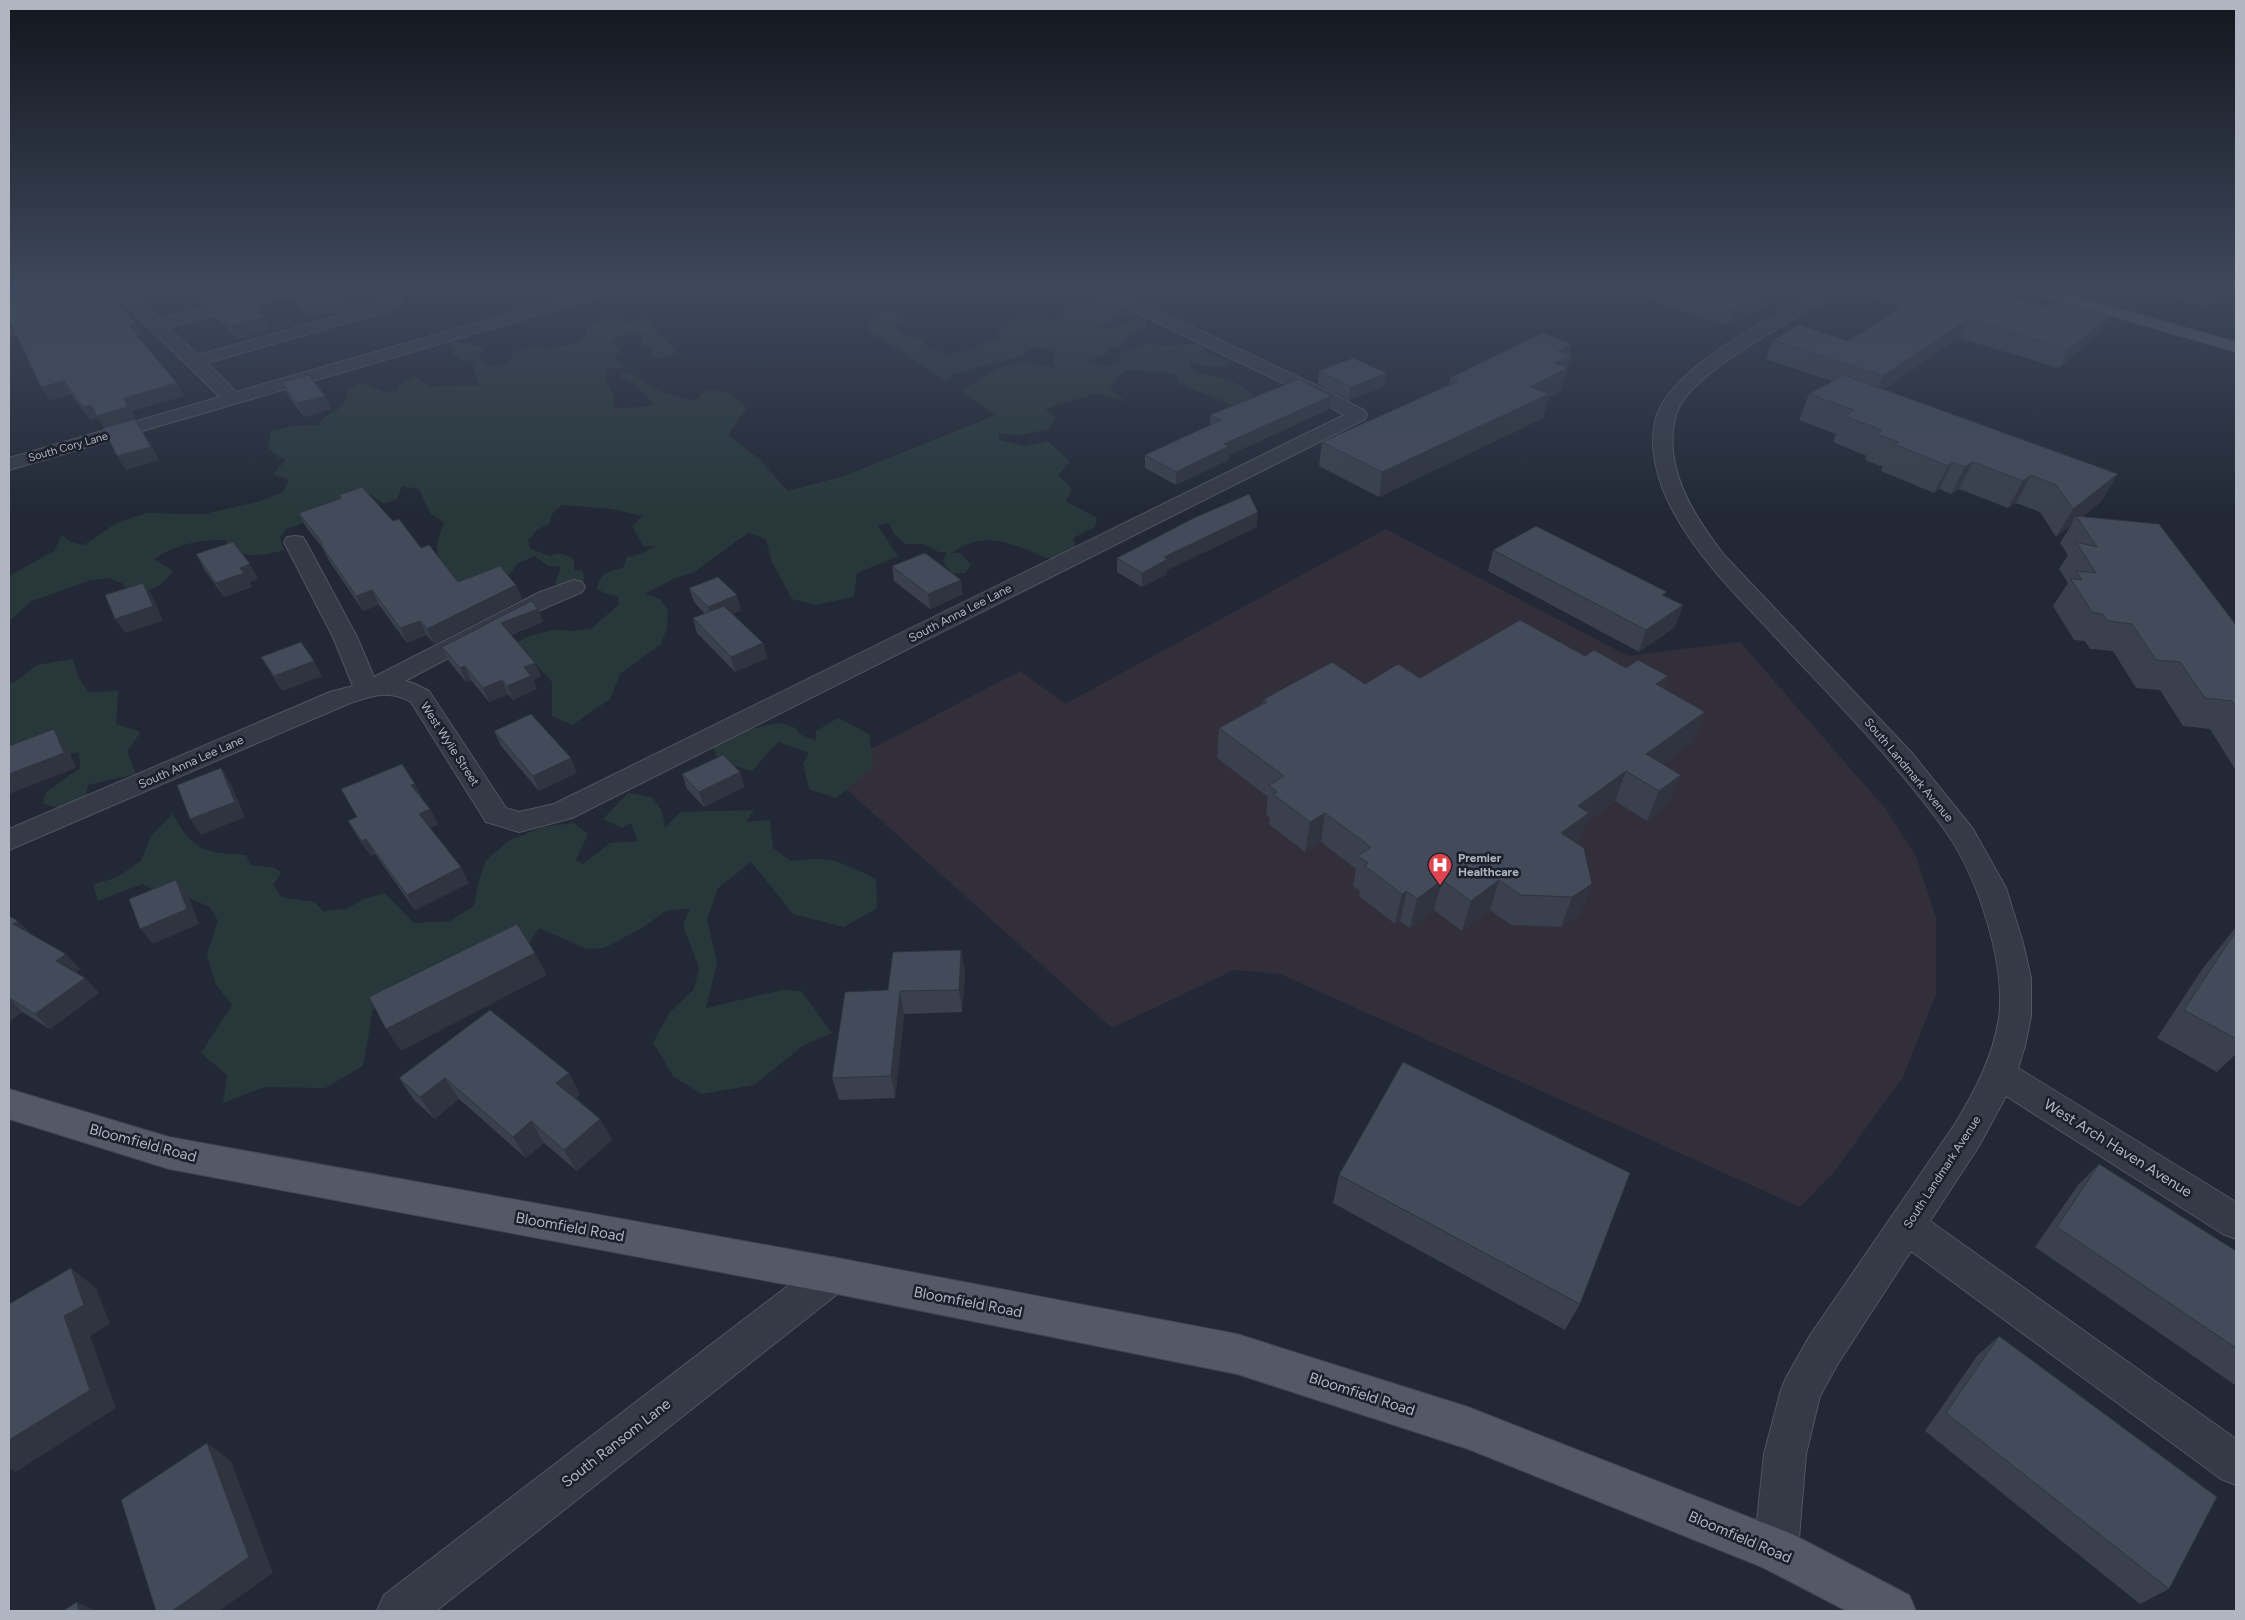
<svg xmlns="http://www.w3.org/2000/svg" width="2245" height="1620" font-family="Figtree,sans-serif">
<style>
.medical{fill:#322f3b}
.green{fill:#28383a}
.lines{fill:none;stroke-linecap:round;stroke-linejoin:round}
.minor-casing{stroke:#505560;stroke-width:2}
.major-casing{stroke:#3f444f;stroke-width:2}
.minor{fill:#353a46;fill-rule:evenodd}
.major{fill:#535966;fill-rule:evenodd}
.wall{fill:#3a404d}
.shaded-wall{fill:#2f343f}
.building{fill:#434b5a;stroke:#2f343f}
.labels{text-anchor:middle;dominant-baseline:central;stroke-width:5;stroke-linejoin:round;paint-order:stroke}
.far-street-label{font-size:11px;fill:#b0b5c2;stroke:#1b202a}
.street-label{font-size:12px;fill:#b0b5c2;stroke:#1b202a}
.poi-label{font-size:12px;font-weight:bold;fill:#b0b5c2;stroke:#1b202a;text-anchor:start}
.near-street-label{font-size:15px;fill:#b0b5c2;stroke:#1b202a}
</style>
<rect width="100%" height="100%" fill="#222835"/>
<!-- medical -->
<path class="medical" d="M1386 529 1628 656 1740 642 1885 808 1916 856 1936 917V994L1903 1077 1834 1172 1800 1207 1280 974 1234 970 1112 1028 827 772 1020 671 1065 704Z"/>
<!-- green -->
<path class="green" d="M1065 287H1076L1082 293C1098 293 1117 299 1126 313L1093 330 1114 328 1139 318 1145 319 1148 326 1128 336 1121 346 1109 349 1107 354 1088 360C1103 367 1103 368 1120 362L1118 356 1146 343 1165 346 1196 344 1203 347 1208 356 1229 361 1227 367H1212L1190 362 1191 368C1203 378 1216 375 1229 380 1238 384 1246 389 1254 394L1252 403 1240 408 1180 384 1175 374 1129 370 1118 375 1110 389 1125 401 1097 393 1045 409 1056 418 1048 429 1017 436 999 433V440L1025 446 1048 441 1070 462 1058 475 1072 489 1066 501 1097 518 1095 527 1073 538 1080 559C1070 558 1054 561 1044 557 1013 544 984 529 952 553H960L971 565 965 573H951L943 561 947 552H939L923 544H906L894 534 889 523 877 525 898 556 857 573 854 597 815 605 792 599 771 560 766 539 748 533 694 572 673 579 645 594 660 599 668 610 667 628 661 644 620 674 610 699 572 725 552 716V682L516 643 529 636 554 630 574 631 591 629 619 604 618 596 607 594 597 589C600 573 608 571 623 568L627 557 640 554 656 546 644 547 632 526 643 516 612 509 562 505 552 514 550 523 537 530 528 541 530 549 550 556C560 552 566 553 574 560V570L583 571 584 580C574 585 565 588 555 584L561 567 548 566 535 556 517 564 510 574 495 581 452 583C453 567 443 568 438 555 434 546 441 532 444 523L430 513 419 489 402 486 397 499 384 504 366 492 322 516 286 529 280 537 284 550C259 557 249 556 224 550L227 540C199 539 177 544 154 559L173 571C158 590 151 592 126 592L123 584 110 578 88 581 32 601 9 621V576L54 551 62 535 71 542 84 545 118 522 147 513 204 514 257 502 283 492 289 480 273 474 286 460 278 457 268 448 271 431 294 426 319 425C326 409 344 416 349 389L361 383 384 392 396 391 398 386 414 376 431 387 479 385 472 362 462 360 452 354 454 348 446 340 485 348 478 358 491 367 507 363 514 356 512 352 534 345 544 350 574 344 586 338V328L602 320 622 314 623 321 629 323 645 318 677 352C668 357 661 361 651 355V348L643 344V335L633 330 611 340 614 345 621 349 614 359 625 364 623 369 606 368V380L614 396 612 408 644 407 654 404 637 386 622 378 621 372C636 372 643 383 656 389 669 395 682 398 695 401L706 390 726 391 747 408 728 435 759 459 788 491 847 475 996 415 962 391C981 377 1007 360 1031 363 1041 365 1050 368 1059 370L1054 364 1055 350 1034 347 1023 355 954 374 947 381 864 328C873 319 880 312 893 312L899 321 895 326 899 332 924 342 928 348 949 355 972 349 983 342 1003 339 997 333 1002 327 1025 314 1051 321 1061 320 1068 312 1055 298 1056 294Z
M73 659 78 677 88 692 118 691 116 724 141 732 127 751 136 774 88 785 86 798C71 805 59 812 43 803L46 792 80 768 79 752 9 766V684L15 682 37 665Z
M838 718 869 734 874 767 836 798 809 789 803 764 809 753 778 742 752 771 719 762 712 745 745 730 780 723 796 728 799 734 816 741V731Z
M628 793 652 797 662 811 665 828 680 812 754 810 746 822 770 820 773 848 791 861C831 855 842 862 876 879L877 908 844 927 793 914 751 862 718 888 707 919 717 963 706 1008 782 990 801 991 832 1033 804 1045 754 1085 702 1094 674 1077 653 1043 670 1012 694 989 699 968 683 925 690 908 666 911 642 928 604 948 587 949 539 928 506 979 439 1004 373 1009 363 1066 325 1088 264 1087 223 1103 227 1075 201 1053 232 1005 216 985 207 954 218 921 210 907 174 892H157L142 884 98 901 93 884 116 878 141 861 151 836 173 814C193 853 206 852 246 855L251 865 275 868 281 873 273 885 281 897 314 902 323 911 346 909 364 899 385 893 414 923 450 921 474 906 479 880 486 860 510 840 543 827 574 823 588 834 576 860 583 864 610 843 638 841 631 823 622 828 603 819Z"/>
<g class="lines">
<defs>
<path id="minor" d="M107 287H124L159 319 290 287H316L314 290 167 327 198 355 376 305 385 300 370 287H388L398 294 402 302 388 311 207 363 236 392 601 287H625L623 290 9 470V458L220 397Z
M1088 287H1108L1330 392 1365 411 1367 415 1365 419 572 818 519 832 486 822 411 702C388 689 371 696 348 704L9 850V829L330 692 353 686 333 637 284 542 287 537 295 536 303 537 306 542 357 637 374 677 540 592 574 580 582 582 585 587 582 592 531 614 405 681 415 684 429 691 506 808 519 812 554 804 1344 415 1318 400 1090 290Z
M1828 287H1847L1845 290C1806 312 1690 372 1677 412 1660 465 1694 516 1724 555L1911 752 1973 829 2006 888 2023 943 2031 978V1016L2025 1046 2018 1068 2236 1202V1239L2223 1234 2006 1096 1979 1146 1930 1221 2236 1439V1485L2221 1479 1911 1251 1837 1365 1820 1396 1806 1454 1798 1550 1792 1566 1776 1572 1760 1566 1754 1550 1764 1454 1781 1390 1787 1376 1809 1337 1955 1124C1975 1091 1993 1057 1999 1018 2006 963 1978 878 1947 833 1895 760 1830 696 1769 630 1734 593 1698 557 1673 511 1658 483 1645 442 1659 410 1682 360 1780 313 1828 287Z
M832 1257 845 1262 851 1275 845 1288 436 1611H377L384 1595 819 1262Z"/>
<path id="major" d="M2019 287H2043L2236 342V352L2021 290Z
M9 1089 169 1137 832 1257 1237 1334 1468 1407 1792 1534 1909 1595 1916 1611H1847L1762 1567 1468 1449 1237 1374 832 1293 169 1169 9 1119Z"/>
</defs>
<!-- minor casing -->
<use href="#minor" class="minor-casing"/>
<!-- major casing -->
<use href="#major" class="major-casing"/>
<!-- minor -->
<use href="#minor" class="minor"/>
<!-- major -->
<use href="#major" class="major"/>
</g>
<!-- wall -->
<path class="wall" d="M151 287H246L241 291 244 296 264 317 270 330 237 339 215 317 209 305 204 306 193 294 164 301Z
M284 287 374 293 353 299 356 307 309 319 290 298Z
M413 287H446L422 293Z
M1626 287H1802L1727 326 1625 291Z
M1848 287H1978L2100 334 2059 368 1959 338 1884 389 2101 502 2082 517 2236 625V771L2210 729 2183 726 2160 690 2136 688 2113 651 2090 649 2085 641 2074 640 2053 606 2068 583 2059 569 2068 555 2060 543 2071 525 2056 537 2040 512 2016 503 2008 508 1959 489 1951 494 1939 489 1934 493 1881 471 1883 467 1865 460 1867 456 1833 442 1836 434 1799 420 1809 394 1832 381 1766 359 1773 340 1848 341 1902 308 1847 290Z
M2135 287H2235L2207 307Z
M93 295 142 336 138 337 184 396 131 411 159 460 126 470 117 456 104 428 98 418 91 420 71 394 49 400 41 387 17 335Z
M1572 344 1569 355H1571L1561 391 1548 398 1543 418 1379 497 1319 466 1322 442 1449 385 1450 378Z
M1319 371 1386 373 1384 386 1349 400 1318 384Z
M282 382 331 409 304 417 288 395Z
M1329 409 1229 455 1228 460 1176 485 1145 468V455L1210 425V415Z
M339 495 393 521 458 582 516 585 522 599 434 644 427 635 407 643 379 605 363 611 328 559 322 547 306 527 299 513 341 499Z
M1257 527 1167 570V574L1142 587 1117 572V558Z
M1493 550 1665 596 1683 605 1675 627 1639 652 1488 571Z
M196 554 258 579 249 582 252 587 224 597 204 569Z
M892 566 963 594 930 609 894 581Z
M689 588 741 610 732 614 763 643 767 658 735 672 697 633 693 618 705 614 694 602Z
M538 609 543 622 511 635 541 676 533 680 537 689 513 700 508 694 489 702 471 680 466 682 448 660 442 647Z
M1585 656 1626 668 1668 676 1663 689 1705 712 1693 741 1662 764 1681 775 1668 804 1647 821 1615 801 1586 822 1578 843 1577 844 1592 884 1580 914 1561 927 1511 925 1490 910 1462 931 1434 910 1410 928 1400 921 1395 924 1359 896 1360 891 1353 886 1356 869 1321 842 1305 852 1269 824 1270 818 1266 815 1268 797 1217 758 1219 728 1263 703 1264 699 1365 684 1420 678Z
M261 657 322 676 282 691Z
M494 731 577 773 539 791 501 746Z
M740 772 744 787 704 807 687 789 682 774Z
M422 799 430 809 438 824 430 828 469 883 415 910 375 854 371 856 357 836 348 821 357 817 423 799Z
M9 916 32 935 80 969 76 972 85 978 99 993 50 1029 22 1012 9 1022Z
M2236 927V1054L2217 1072 2157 1038 2203 968Z
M961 950 965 973 962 1012 904 1014 895 1098 839 1100 832 1078 888 990Z
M490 1010 580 1094 576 1098 600 1119 612 1140 577 1171 544 1143 526 1158 459 1099 435 1119 414 1100 399 1078Z
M2099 1164 2236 1251V1385H2235L2035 1247 2078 1185Z
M1339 1175 1580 1304 1565 1330 1333 1203Z
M1999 1336 2169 1589 2140 1604 1925 1431 1977 1356Z"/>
<!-- shaded-wall -->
<path class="shaded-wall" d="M170 287H189L193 294 164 301 158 290Z
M230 287H246L241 291 244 296 204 306 198 294Z
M349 287H371L374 293 353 299 356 307 309 319 303 307 343 288Z
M419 287H446L422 293Z
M1774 287H1802L1727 326 1733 308Z
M2221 287H2235L2207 307 2218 289Z
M2110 316 2100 334 2059 368 2069 349Z
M264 317 270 330 237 339 231 326Z
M1968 319 1959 338 1874 396 1883 376Z
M9 323H11L19 335 9 337Z
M136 324 142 336 135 338 129 326Z
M1572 344 1569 356 1571 355 1561 391 1548 398 1543 418 1379 497 1382 472 1530 387 1558 351Z
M1386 373 1384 386 1349 400 1351 387Z
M64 381 71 394 49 400 41 387Z
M177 383 184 396 131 411 159 460 126 470 117 456 104 428 98 418 91 420 83 407 124 398Z
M325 396 331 409 304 417 297 403Z
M1331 396 1329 409 1229 455 1228 460 1176 485V472L1224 444Z
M1953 462 1939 489 1934 493 1948 466Z
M1973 462 1959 489 1951 494 1965 467Z
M2118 474 2101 502 2079 519 2076 516 2071 525 2056 537 2073 509Z
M2031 475 2016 503 2008 508 2023 481Z
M1258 512 1257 527 1167 570V574L1142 587V573L1164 557Z
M250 564 258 579 249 582 252 587 224 597 216 583 240 568Z
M961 580 963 594 930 609 928 594Z
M143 583 153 597 163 621 125 633 115 619Z
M516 585 522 599 434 644 427 629Z
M372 590 379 605 363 611 356 596Z
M737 595 741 610 713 621 708 607Z
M1683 605 1675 627 1639 652 1646 630Z
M538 609 543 622 506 636 501 623Z
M420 621 427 635 407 643 400 628Z
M763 643 767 658 735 672 731 657Z
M314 661 322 676 282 691 274 676Z
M535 663 541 676 533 680 537 689 513 700 507 686 524 667Z
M465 666 471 680 466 682 460 668Z
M1668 676 1657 706 1656 684Z
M502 680 508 694 489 702 483 688Z
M1705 712 1693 741 1640 780 1646 754Z
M54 729 66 744 76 768 9 794V774Z
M571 758 577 773 539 791 533 776Z
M221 768 231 784 245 817 201 835 190 819Z
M1626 771 1615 801 1586 822 1578 843 1551 863 1561 833 1578 806Z
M740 772 744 787 704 807 699 792Z
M1681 775 1668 804 1647 821 1659 791Z
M415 784 423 799 419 801 411 785Z
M430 809 438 824 427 829 419 814Z
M1325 813 1321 842 1305 852 1310 822Z
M366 839 375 854 371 856 362 841Z
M461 867 469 883 415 910 407 895Z
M176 880 188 895 199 924 153 944 140 929Z
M1442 880 1434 910 1410 928 1417 899Z
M1499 880 1490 910 1462 931 1471 901Z
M1592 884 1580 914 1561 927 1572 897Z
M1407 891 1400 921 1395 924 1402 894Z
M18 921 33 936 13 924Z
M961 950 965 973 962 1012 959 990Z
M535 953 547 975 401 1051 386 1029Z
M66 954 80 969 70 976 56 961Z
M85 978 99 993 50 1029 35 1014Z
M900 991 904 1014 895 1098 891 1076Z
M9 998 22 1012 9 1022Z
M569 1073 580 1094 568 1104 556 1083Z
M445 1078 459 1099 435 1119 420 1097Z
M600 1119 612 1140 577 1171 564 1150Z
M531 1121 544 1143 526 1158 513 1137Z
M71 1268 96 1288 110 1324 90 1336 116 1408 16 1472 9 1468V1440L64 1316Z
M207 1443 231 1461 273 1573 219 1611H172Z
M77 1602 95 1611H79Z"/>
<!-- building -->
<path class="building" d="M9 287H85L93 295 108 291 136 324 129 326 177 383 124 398 128 407 97 416 91 405 83 407 64 381 41 387 11 323H9Z
M156 287H170L158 290Z
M191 287H230L198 294Z
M284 287H349L343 288 351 295 303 307Z
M1669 287H1774L1733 308Z
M1901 287H1978L2047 308 2056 301 2110 316 2069 349 1968 319 1883 376 1773 340 1799 325 1848 341 1924 294Z
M2208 287H2221L2218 289Z
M247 295 264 317 231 326 209 304Z
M1542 333 1572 344 1558 351 1571 355 1555 363 1567 368 1530 387 1549 394 1382 472 1322 442 1458 381 1450 378Z
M1353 358 1386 373 1351 387 1319 371Z
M309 375 325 396 297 403 282 382Z
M1844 375 2118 474 2073 509 2056 485 2031 475 2023 481 1973 462 1965 467 1953 462 1948 466 1894 444 1898 442 1877 434 1882 430 1844 416 1854 410 1809 394Z
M1299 379 1331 396 1224 444 1229 446 1176 472 1145 455 1221 420 1210 415Z
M135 419 151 447 117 456 103 428Z
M362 487 393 521 399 519 421 548 429 545 458 582 500 566 516 585 427 629 420 621 400 628 372 590 356 596 321 545 323 544 299 513 342 498 339 495Z
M1249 494 1258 512 1164 557 1168 559 1142 573 1117 558 1194 518Z
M2076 516 2159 524 2236 625V707L2232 701 2205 698 2180 662 2156 660 2132 624 2108 621 2103 614 2092 612 2070 578 2082 580 2076 571 2096 573 2076 542 2097 547Z
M1536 526 1667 592 1662 595 1683 605 1646 630 1493 550Z
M233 542 250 564 240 568 244 573 216 583 196 554Z
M925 553 961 580 928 594 892 566Z
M718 577 737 595 708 607 689 588Z
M143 583 153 606 115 619 105 595Z
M531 601 538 609 501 623 535 663 524 667 531 676 507 686 502 680 483 688 465 666 460 668 442 647Z
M724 606 763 643 731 657 693 618Z
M1520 620 1585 656 1594 650 1626 668 1638 660 1668 676 1656 684 1705 712 1646 754 1681 775 1659 791 1626 771 1578 806 1589 813 1561 833 1584 848 1592 884 1572 897 1521 895 1499 880 1471 901 1442 880 1417 899 1407 891 1402 894 1365 866 1368 863 1358 856 1371 847 1325 813 1310 822 1273 794 1277 792 1269 785 1284 776 1219 728 1267 702 1264 699 1332 662 1365 684 1398 664 1420 678Z
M301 642 314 661 274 676 261 657Z
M531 714 571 758 533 776 494 731Z
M54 729 64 753 9 774V746Z
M723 755 740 772 699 792 682 774Z
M402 764 415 784 411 785 430 809 419 814 461 867 407 895 366 839 362 841 348 821 357 817 341 789Z
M221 768 235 802 190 819 177 785Z
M176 880 187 909 140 929 129 899Z
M9 916 18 921 13 924 66 954 56 961 85 978 35 1014 9 998Z
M517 924 535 953 386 1029 369 997Z
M2236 932V1039L2184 1010 2230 940Z
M961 950 959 990 900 991 891 1076 832 1078 845 992 888 990 893 952Z
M490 1010 569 1073 556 1083 600 1119 564 1150 531 1121 513 1137 445 1078 420 1097 399 1078Z
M1403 1062 1630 1173 1580 1304 1339 1175Z
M2099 1164 2236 1251V1348L2057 1227Z
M71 1268 84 1305 64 1316 90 1390 9 1440V1304Z
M1999 1336 2217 1497 2169 1589 1946 1413Z
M207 1443 249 1557 172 1611H156L121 1500Z
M77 1602 79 1611H63Z"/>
<!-- sky -->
<linearGradient id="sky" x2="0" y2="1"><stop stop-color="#13161d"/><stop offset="0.56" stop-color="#3e485c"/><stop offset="1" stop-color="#3e485c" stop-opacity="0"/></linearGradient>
<rect width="2245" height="514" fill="url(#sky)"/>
<!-- icons -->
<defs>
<symbol id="hospital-pin" viewBox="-11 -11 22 30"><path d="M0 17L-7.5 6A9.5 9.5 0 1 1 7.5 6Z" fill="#e0444e" stroke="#1b202a"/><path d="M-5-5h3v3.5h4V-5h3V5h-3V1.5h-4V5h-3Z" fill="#fff"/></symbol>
</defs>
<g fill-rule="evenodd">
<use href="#hospital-pin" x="1426" y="851" width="28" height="38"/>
</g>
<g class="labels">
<!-- far-street labels -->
<g class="far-street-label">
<text transform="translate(68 447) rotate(-16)">South Cory Lane</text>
</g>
<!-- street labels -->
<g class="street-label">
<text transform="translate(960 613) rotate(-27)">South Anna Lee Lane</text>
<text transform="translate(450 744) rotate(57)">West Wylie Street</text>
<text transform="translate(191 762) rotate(-24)">South Anna Lee Lane</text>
<text transform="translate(1909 770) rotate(50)">South Landmark Avenue</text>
<text transform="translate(1942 1172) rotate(-57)">South Landmark Avenue</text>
</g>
<!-- poi labels -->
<g class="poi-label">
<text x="1458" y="858">Premier<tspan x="1458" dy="14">Healthcare</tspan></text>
</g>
<!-- near-street labels -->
<g class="near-street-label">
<text transform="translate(143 1143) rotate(15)">Bloomfield Road</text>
<text transform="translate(2118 1148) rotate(32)">West Arch Haven Avenue</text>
<text transform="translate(570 1227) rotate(10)">Bloomfield Road</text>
<text transform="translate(968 1302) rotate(11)">Bloomfield Road</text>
<text transform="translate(1362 1394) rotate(18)">Bloomfield Road</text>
<text transform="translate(616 1443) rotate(-38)">South Ransom Lane</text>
<text transform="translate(1740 1537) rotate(23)">Bloomfield Road</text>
</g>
</g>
<!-- border -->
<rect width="2245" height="1620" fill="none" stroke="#b0b5c2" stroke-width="20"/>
</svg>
